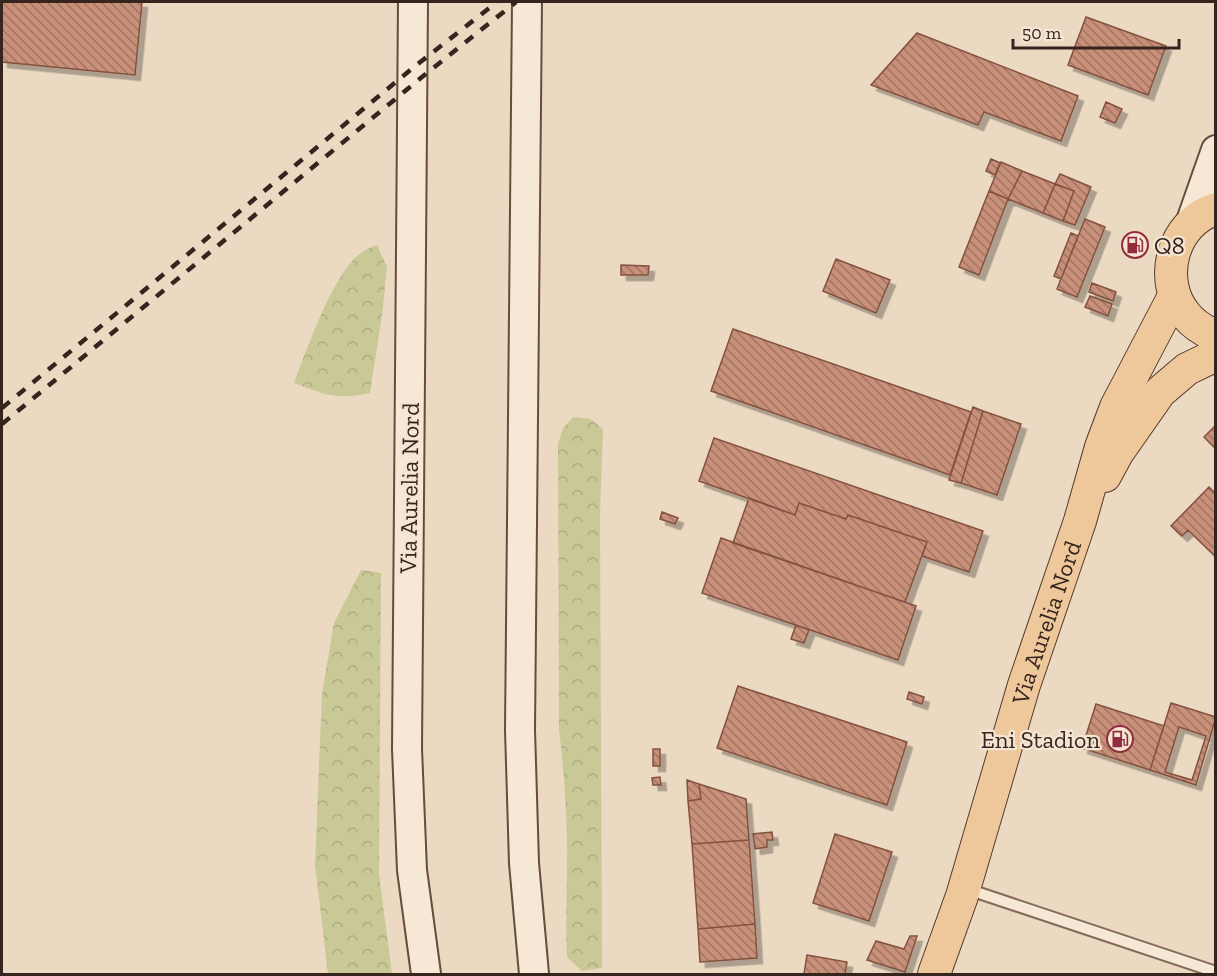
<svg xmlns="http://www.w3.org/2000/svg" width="1217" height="976" font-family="'Zilla Slab',serif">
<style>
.forest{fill:url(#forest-crowns)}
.building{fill:url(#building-back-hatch);stroke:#835141;stroke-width:1.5;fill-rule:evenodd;filter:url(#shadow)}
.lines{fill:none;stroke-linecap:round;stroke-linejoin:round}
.lane-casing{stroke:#856a5a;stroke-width:14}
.secondary-casing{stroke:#664c3d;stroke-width:32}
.primary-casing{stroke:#523a2e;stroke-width:34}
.lane{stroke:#f7e8d5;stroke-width:10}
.secondary{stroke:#f7e8d5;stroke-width:28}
.primary{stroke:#eec89b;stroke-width:32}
.rail{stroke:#35251e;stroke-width:4.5;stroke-dasharray:10 10;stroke-linecap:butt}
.labels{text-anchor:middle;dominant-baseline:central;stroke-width:4.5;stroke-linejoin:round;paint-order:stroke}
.poi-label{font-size:24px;fill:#35251e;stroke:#f4e4d1;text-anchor:start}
.street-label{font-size:24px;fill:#35251e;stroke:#f4e4d1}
</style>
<defs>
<pattern id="forest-crowns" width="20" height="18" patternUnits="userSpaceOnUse" patternTransform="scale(1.5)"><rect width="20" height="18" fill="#c9c897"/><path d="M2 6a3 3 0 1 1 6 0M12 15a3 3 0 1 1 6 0" fill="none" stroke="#adac82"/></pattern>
<pattern id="building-back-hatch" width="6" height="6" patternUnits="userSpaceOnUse" patternTransform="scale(1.5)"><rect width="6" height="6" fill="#c88f79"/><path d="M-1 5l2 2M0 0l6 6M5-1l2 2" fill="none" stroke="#a37563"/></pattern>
<filter id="shadow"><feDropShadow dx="5.5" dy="5.5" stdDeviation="0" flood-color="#0004"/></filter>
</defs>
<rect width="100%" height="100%" fill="#ecd9c2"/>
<!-- forest -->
<path class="forest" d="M377 245 387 267 382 315 370 393C335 400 326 395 294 383 307 351 334 268 364 251 368 248 373 247 377 245Z
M573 417 591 419 603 429 600 514 602 968 582 971 567 957C565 916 568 876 567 836 566 800 563 764 559 728L558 444 563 428Z
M361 570 381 573 379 874 392 974H328L315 865 322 694 334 623Z"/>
<!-- building -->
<path class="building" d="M2 2H142L135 75 2 62Z
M1086 17 1166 46 1148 95 1068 65Z
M917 33 1078 96 1061 141 984 112 978 125 871 85Z
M1106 102 1122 109 1115 123 1100 117Z
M991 159 1000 163 995 175 986 171Z
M1001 162 1022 171 1008 199 989 191Z
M1022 171 1055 184 1043 213 1008 199Z
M1060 174 1091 187 1075 225 1063 221 1074 191 1055 184Z
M1055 184 1074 191 1063 221 1043 213Z
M989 191 1008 199 979 275 959 267Z
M1085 219 1105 227 1077 297 1057 289Z
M1071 233 1078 236 1061 279 1054 276Z
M836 259 890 280 876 313 823 291Z
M621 265 649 266 648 275H621Z
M1092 283 1116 292 1113 301 1089 292Z
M1090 296 1112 304 1108 316 1085 307Z
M733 329 971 412 950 475 711 391Z
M973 407 983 411 961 483 949 480Z
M983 411 1021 424 997 495 961 483Z
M1216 425V448H1215L1204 437Z
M714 438 983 531 969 572 922 556 927 542 848 515 846 519 799 503 795 515 699 481Z
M1209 487 1216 494V557L1188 530 1182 536 1171 526Z
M749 498 795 515 799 503 846 519 848 515 927 542 905 602 733 543Z
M662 512 678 518 675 524 660 519Z
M721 538 916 606 898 660 702 593Z
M796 625 809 630 804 643 791 639Z
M738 686 907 742 887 805 717 748Z
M909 692 924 697 922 704 907 699Z
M1171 703 1216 717 1196 785 1150 770ZM1179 727 1206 736 1192 780 1165 772Z
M1096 704 1164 726 1150 770 1082 748Z
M653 749H660V766H653Z
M660 777 661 785H653L652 778Z
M687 780 699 784 701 799 688 801Z
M699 784 746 799 749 840 692 844 688 801 701 799Z
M772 832 773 840H767V847L755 849 753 834Z
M835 834 892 852 869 921 813 903Z
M749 840 755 924 698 929 692 844Z
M755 924 757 958 700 962 698 929Z
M910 936H917L905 972 867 960 876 941 904 949Z
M807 955 847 962 845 974H804Z"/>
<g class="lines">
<defs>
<path id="lane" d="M967 889 1216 972"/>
<path id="secondary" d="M413 2 407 749 412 870 426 974
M527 2 520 730 524 863 534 974
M1190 224 1216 150"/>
<g id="primary">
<path d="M1216 209C1172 222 1157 281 1186 315 1194 325 1204 331 1216 336"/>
<path d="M1105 476 1118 452 1160 392 1187 369 1216 355"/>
<path id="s1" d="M934 974 962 896 1024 685 1080 521 1101 447 1116 407 1174 296"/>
</g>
</defs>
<!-- lane casing -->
<use href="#lane" class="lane-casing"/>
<!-- secondary casing -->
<use href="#secondary" class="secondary-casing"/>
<!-- primary casing -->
<use href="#primary" class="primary-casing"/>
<!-- lane -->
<use href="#lane" class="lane"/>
<!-- secondary -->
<use href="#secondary" class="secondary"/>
<!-- primary -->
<use href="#primary" class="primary"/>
<!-- rail -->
<path class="rail" d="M2 408 414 67 497 2
M2 424 422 77 516 2"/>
</g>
<!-- icons -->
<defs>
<symbol id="fuel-ring" viewBox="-11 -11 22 22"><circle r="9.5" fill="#f4e4d1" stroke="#912d3c" stroke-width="1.5"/><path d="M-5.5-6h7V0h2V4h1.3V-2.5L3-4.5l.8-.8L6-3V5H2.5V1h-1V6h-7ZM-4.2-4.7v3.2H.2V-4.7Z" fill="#912d3c"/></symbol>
</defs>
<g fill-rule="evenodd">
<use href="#fuel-ring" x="1120" y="230" width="30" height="30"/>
<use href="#fuel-ring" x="1105" y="724" width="30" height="30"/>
</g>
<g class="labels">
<!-- poi labels -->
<g class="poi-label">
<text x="1154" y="245">Q8</text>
<text x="1100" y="739" text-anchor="end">Eni Stadion</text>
</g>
<!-- street labels -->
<g class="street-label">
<text transform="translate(409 488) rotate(-89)">Via Aurelia Nord</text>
<text stroke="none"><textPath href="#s1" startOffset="369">Via Aurelia Nord</textPath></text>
</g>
</g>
<!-- border -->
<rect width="1217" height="976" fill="none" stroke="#35251e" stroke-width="6"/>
<!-- scale -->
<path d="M1013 39v9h166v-9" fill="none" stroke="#35251e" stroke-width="3"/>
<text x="1022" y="39" font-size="18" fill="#35251e" stroke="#f4e4d1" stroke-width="4.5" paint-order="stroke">50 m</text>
</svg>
